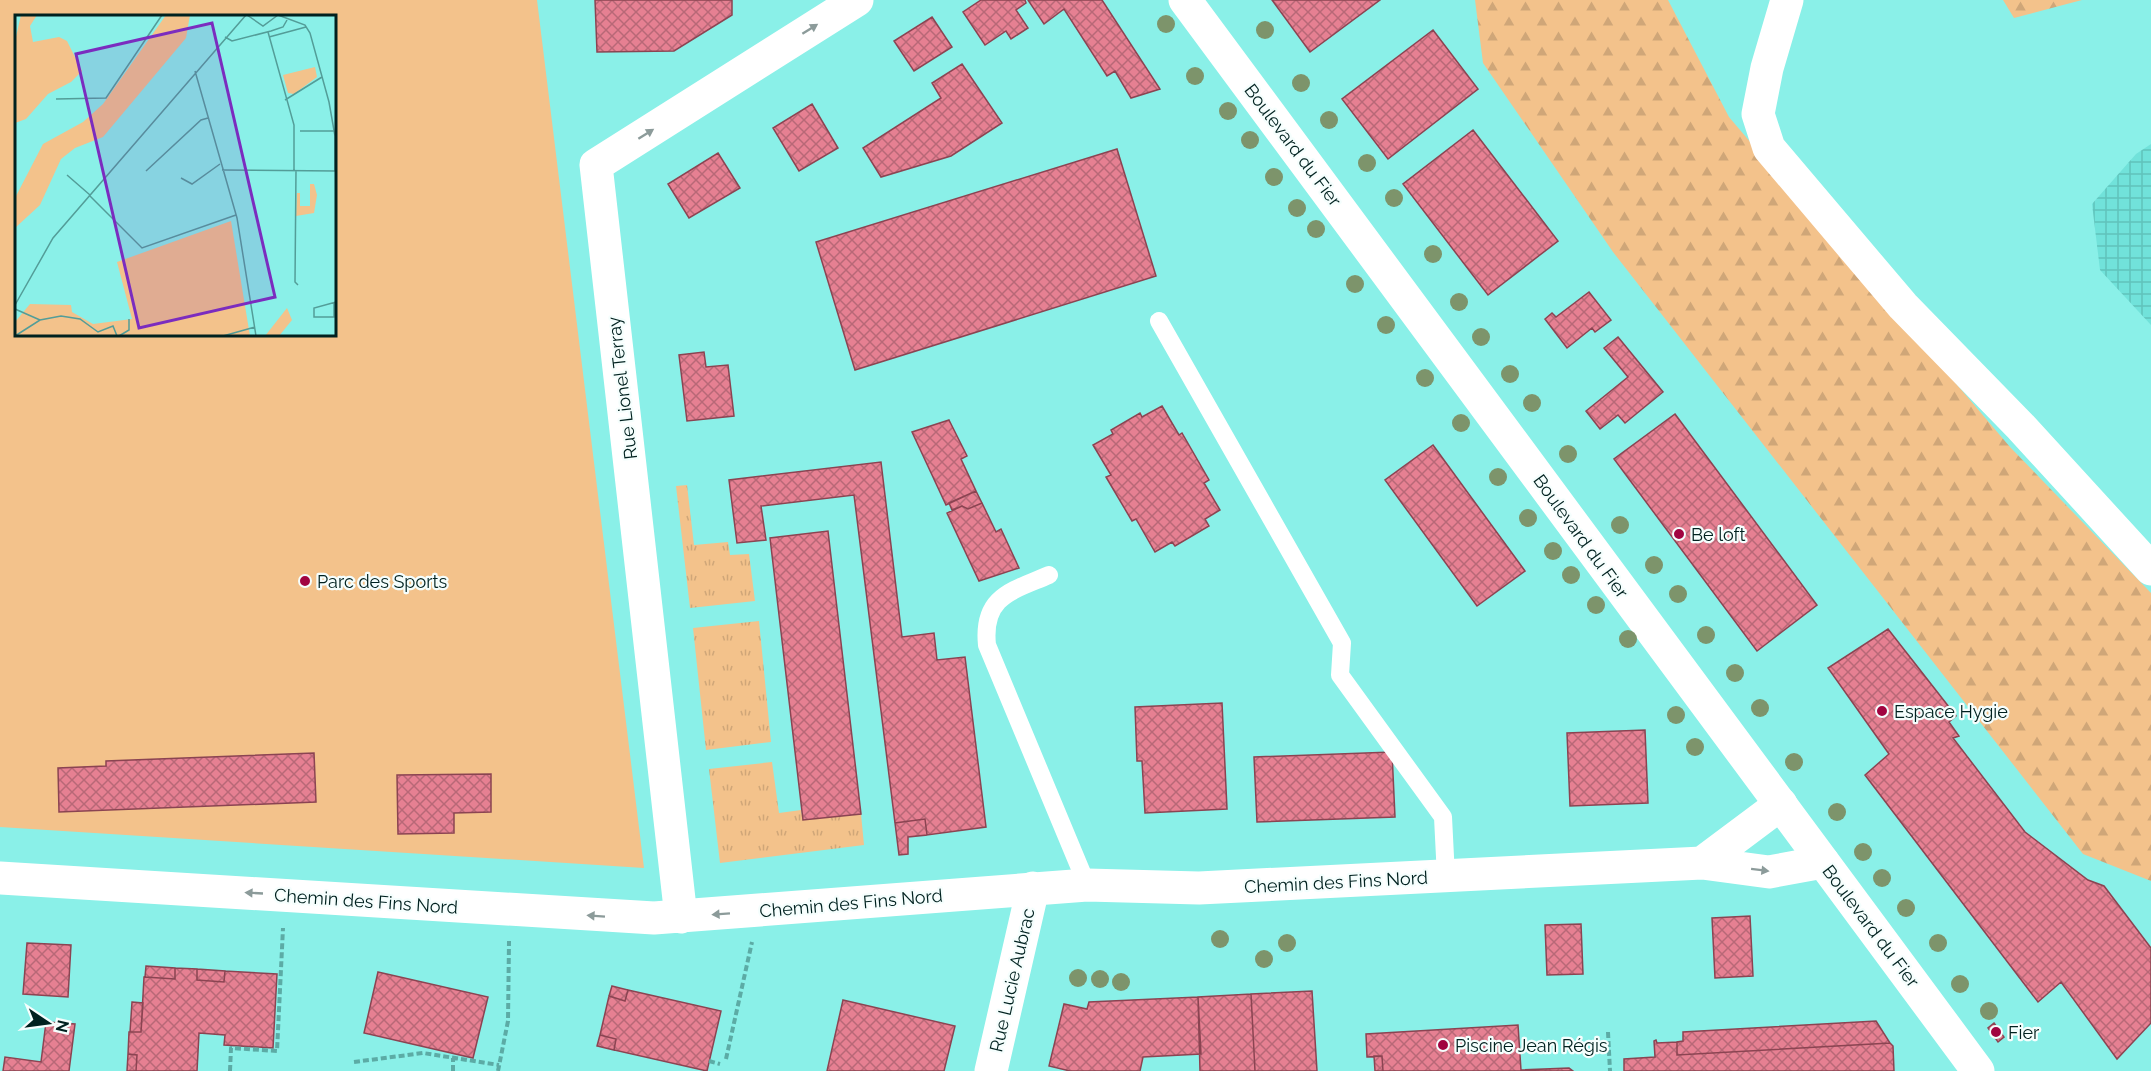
<svg xmlns="http://www.w3.org/2000/svg" width="2151" height="1071" font-family="Raleway,sans-serif">
<style>
.industrial{fill:url(#industrial-grid)}
.grass{fill:url(#grass-tufts)}
.forest{fill:url(#forest-firs)}
.pitch{fill:#f3c28b;fill-rule:evenodd}
.building{fill:url(#building-cross-hatch);stroke:#8b4452;stroke-width:1.5}
.lines{fill:none;stroke-linecap:round;stroke-linejoin:round}
.path{stroke:#5caba5;stroke-width:4;stroke-dasharray:6 3;stroke-linecap:butt}
.lane{stroke:#fff;stroke-width:18}
.street{stroke:#fff;stroke-width:33}
.secondary{stroke:#fff;stroke-width:33}
.tree{fill:#7d946b}
.oneway{fill:#8c9b9a}
.poi-dot{fill:#a10440;stroke:#f5fefd;stroke-width:2}
.labels{text-anchor:middle;dominant-baseline:central;stroke-width:4.5;stroke-linejoin:round;paint-order:stroke}
.street-label{font-size:18px;fill:#00211f;stroke:#f5fefd}
.poi-label{font-size:18px;fill:#00211f;stroke:#f5fefd;text-anchor:start}
.inset-road{fill:none;stroke:#539d98;stroke-width:1.5}
.view{fill:#7b2cbf;fill-opacity:0.15;stroke:#7b2cbf;stroke-width:3}
.inset-edge{fill:none;stroke:#00211f;stroke-width:3}
</style>
<defs>
<pattern id="industrial-grid" width="8" height="8" patternUnits="userSpaceOnUse" patternTransform="scale(1.5)"><rect width="8" height="8" fill="#71e2da"/><path d="M0 4h8M4 0v8" fill="none" stroke="#60c2bb"/></pattern>
<pattern id="grass-tufts" width="24" height="20" patternUnits="userSpaceOnUse" patternTransform="scale(1.5)"><rect width="24" height="20" fill="#f3c28b"/><path d="M3 7l-1-3M5 7V3M7 7l1-3M15 17l-1-3M17 17v-4M19 17l1-3" fill="none" stroke="#cfa678"/></pattern>
<pattern id="forest-firs" width="22" height="20" patternUnits="userSpaceOnUse" patternTransform="scale(1.5)"><rect width="22" height="20" fill="#f3c28b"/><path d="M5 1l3.5 6h-7zM16 11l3.5 6h-7z" fill="#cfa678"/></pattern>
<pattern id="building-cross-hatch" width="8" height="8" patternUnits="userSpaceOnUse" patternTransform="scale(1.5)"><rect width="8" height="8" fill="#e68092"/><path d="M0 0l8 8M0 8l8-8" fill="none" stroke="#b86877"/></pattern>
</defs>
<rect width="100%" height="100%" fill="#8af0e8"/>
<!-- industrial -->
<path class="industrial" d="M2151 144V325L2100 270 2092 204 2136 154Z"/>
<!-- grass -->
<path class="grass" d="M687 485 694 545 728 542 730 555 749 554 755 601 690 608 676 486Z
M759 621 771 742 706 750 693 628Z
M772 762 779 813 801 810 803 820 861 814 864 845 720 863 709 769Z"/>
<!-- forest -->
<path class="forest" d="M1475 0H1668L1729 117 2010 447 2151 593V881L2083 854 1613 252 1483 63Z
M2003 0H2082L2014 18Z"/>
<!-- pitch -->
<path class="pitch" d="M0 0H537L644 868 0 827ZM16 16H334V334H16Z"/>
<!-- building -->
<path class="building" d="M595 0H732V15L674 51 597 52Z
M981 0H1025L1026 3 1016 10 1028 28 1011 39 1006 31 985 45 963 12Z
M1028 0H1102L1160 89 1131 98 1115 71 1107 76 1064 9 1044 24Z
M1272 0H1380L1310 52Z
M932 17 952 47 914 71 894 41Z
M1433 30 1478 89 1388 159 1342 99Z
M962 64 1002 123 951 156 881 177 863 148 941 98 932 83Z
M812 104 838 148 799 171 773 128Z
M1473 130 1558 241 1488 295 1403 184Z
M1117 149 1156 276 855 370 816 242Z
M718 153 740 188 689 218 668 184Z
M1589 292 1611 320 1595 332 1592 328 1567 348 1545 319 1552 313 1556 317Z
M1618 337 1663 392 1625 423 1618 415 1600 429 1586 411 1628 377 1604 348Z
M704 352 706 367 728 365 734 416 687 421 679 355Z
M1162 406 1179 435 1182 433 1209 480 1204 483 1220 510 1205 519 1209 526 1175 546 1172 542 1155 552 1136 519 1132 521 1106 477 1111 475 1093 445 1113 434 1111 430 1140 413 1142 417Z
M1675 414 1817 605 1757 651 1614 459Z
M949 420 967 456 961 459 976 491 946 505 912 432Z
M1433 445 1525 571 1477 606 1385 480Z
M881 462 902 637 934 633 937 660 965 657 986 827 927 835 925 819 895 823 854 495 761 506 766 540 737 543 729 480Z
M976 491 982 503 968 509 962 506 952 510 949 503Z
M982 503 996 532 1001 529 1019 568 979 581 947 513 962 506 968 509Z
M828 531 861 814 803 820 770 538Z
M1888 629 1956 716 1949 722 1959 736 1953 738 2025 832 2088 880 2104 886 2151 948V1023L2117 1059 2061 982 2038 1002 1865 775 1889 754 1828 668Z
M1222 703 1227 809 1145 813 1142 761H1137L1135 707Z
M1645 730 1648 803 1570 806 1567 733Z
M1392 752 1395 817 1257 822 1254 757Z
M314 753 316 802 59 812 58 768 106 766V761Z
M491 774V812L454 813V833L398 834 397 775Z
M925 819 927 835 908 837V854L899 855 895 823Z
M1750 916 1753 976 1715 978 1712 918Z
M1581 924 1583 974 1547 975 1545 925Z
M27 943 71 945 68 997 23 994Z
M146 966 175 968V979L145 977Z
M175 968 197 969V980L224 982 225 971 277 974 273 1048 224 1045 225 1035 199 1033 197 1071H136L137 1055 128 1054 129 1032H141L144 977 175 979Z
M197 969 225 971 224 982 197 980Z
M378 972 488 997 473 1058 364 1033Z
M612 986 628 990 625 1001 609 996Z
M628 990 721 1011 707 1071 614 1050 616 1039 600 1035 609 996 625 1001Z
M1312 991 1317 1071H1255L1251 994Z
M1251 994 1255 1071H1200L1198 997Z
M1198 997 1201 1054 1143 1057 1140 1071H1070L1049 1066 1064 1004 1087 1009 1089 1002Z
M843 1000 955 1026 944 1071H827Z
M132 1002 143 1003 141 1032H130Z
M1876 1021 1890 1043 1677 1055V1042L1683 1041V1032Z
M46 1022 75 1024 69 1071H3L5 1057 41 1062Z
M1994 1023 2004 1037 1998 1042 1988 1028Z
M1518 1025 1521 1070 1569 1068 1573 1071H1383L1382 1056 1367 1057 1366 1034Z
M600 1035 616 1039 614 1050 597 1046Z
M1656 1040 1657 1043 1677 1042V1055L1890 1043 1893 1046 1894 1071H1624V1059L1655 1057 1654 1041Z
M128 1054 137 1055 136 1071H127Z
M1374 1056H1382L1383 1071H1375Z"/>
<g class="lines">
<!-- path -->
<path class="path" d="M1608 1032 1610 1071
M726 1059 752 942
M709 1061 720 1064
M354 1062 423 1053 499 1065
M230 1071 231 1048 277 1051 283 928
M453 1071V1058
M498 1071 508 1021 509 941"/>
<!-- lane -->
<path class="lane" d="M1159 321 1342 643 1340 675 1443 817 1446 877
M1049 575C1012 591 982 596 987 645L1087 885"/>
<!-- street -->
<path class="street" d="M1787 0 1767 68 1758 114 1769 148 1903 306 2021 427 2151 569
M1702 863 1781 804
M0 878 654 918 1087 885 1199 888 1702 863 1769 872 1823 862
M681 917 596 165 857 0
M991 1071 1033 888"/>
<!-- secondary -->
<path class="secondary" d="M1185 0 1978 1071"/>
</g>
<!-- trees -->
<g class="tree">
<circle cx="1166" cy="24" r="9"/>
<circle cx="1265" cy="30" r="9"/>
<circle cx="1195" cy="76" r="9"/>
<circle cx="1301" cy="83" r="9"/>
<circle cx="1228" cy="111" r="9"/>
<circle cx="1329" cy="120" r="9"/>
<circle cx="1250" cy="140" r="9"/>
<circle cx="1367" cy="163" r="9"/>
<circle cx="1274" cy="177" r="9"/>
<circle cx="1394" cy="198" r="9"/>
<circle cx="1297" cy="208" r="9"/>
<circle cx="1316" cy="229" r="9"/>
<circle cx="1433" cy="254" r="9"/>
<circle cx="1355" cy="284" r="9"/>
<circle cx="1459" cy="302" r="9"/>
<circle cx="1386" cy="325" r="9"/>
<circle cx="1481" cy="337" r="9"/>
<circle cx="1510" cy="374" r="9"/>
<circle cx="1425" cy="378" r="9"/>
<circle cx="1532" cy="403" r="9"/>
<circle cx="1461" cy="423" r="9"/>
<circle cx="1568" cy="454" r="9"/>
<circle cx="1498" cy="477" r="9"/>
<circle cx="1528" cy="518" r="9"/>
<circle cx="1620" cy="525" r="9"/>
<circle cx="1553" cy="551" r="9"/>
<circle cx="1654" cy="565" r="9"/>
<circle cx="1571" cy="575" r="9"/>
<circle cx="1678" cy="594" r="9"/>
<circle cx="1596" cy="605" r="9"/>
<circle cx="1706" cy="635" r="9"/>
<circle cx="1628" cy="639" r="9"/>
<circle cx="1735" cy="673" r="9"/>
<circle cx="1760" cy="708" r="9"/>
<circle cx="1676" cy="715" r="9"/>
<circle cx="1695" cy="747" r="9"/>
<circle cx="1794" cy="762" r="9"/>
<circle cx="1837" cy="812" r="9"/>
<circle cx="1863" cy="852" r="9"/>
<circle cx="1882" cy="878" r="9"/>
<circle cx="1906" cy="908" r="9"/>
<circle cx="1220" cy="939" r="9"/>
<circle cx="1287" cy="943" r="9"/>
<circle cx="1938" cy="943" r="9"/>
<circle cx="1264" cy="959" r="9"/>
<circle cx="1078" cy="978" r="9"/>
<circle cx="1100" cy="979" r="9"/>
<circle cx="1121" cy="982" r="9"/>
<circle cx="1960" cy="984" r="9"/>
<circle cx="1989" cy="1011" r="9"/>
</g>
<!-- one-way arrows -->
<defs><path id="oneway-solid" d="M-6-.8H1V-3.2L6.5 0L1 3.2V.8H-6Z" transform="scale(1.5)"/></defs>
<g class="oneway">
<use href="#oneway-solid" transform="translate(810 29) rotate(-32)"/>
<use href="#oneway-solid" transform="translate(646 134) rotate(-32)"/>
<use href="#oneway-solid" transform="translate(1760 870) rotate(7)"/>
<use href="#oneway-solid" transform="translate(254 893) rotate(-177)"/>
<use href="#oneway-solid" transform="translate(721 914) rotate(176)"/>
<use href="#oneway-solid" transform="translate(596 916) rotate(-176)"/>
</g>
<!-- markers -->
<g class="poi-dot">
<circle cx="1679" cy="534" r="6"/>
<circle cx="305" cy="581" r="6"/>
<circle cx="1882" cy="711" r="6"/>
<circle cx="1996" cy="1032" r="6"/>
<circle cx="1443" cy="1045" r="6"/>
</g>
<g class="labels">
<!-- street labels -->
<g class="street-label">
<text transform="translate(1293 145) rotate(53)">Boulevard du Fier</text>
<text transform="translate(622 388) rotate(-97)">Rue Lionel Terray</text>
<text transform="translate(1581 536) rotate(54)">Boulevard du Fier</text>
<text transform="translate(1336 882) rotate(-3)">Chemin des Fins Nord</text>
<text transform="translate(366 901) rotate(4)">Chemin des Fins Nord</text>
<text transform="translate(851 903) rotate(-5)">Chemin des Fins Nord</text>
<text transform="translate(1871 926) rotate(53)">Boulevard du Fier</text>
<text transform="translate(1012 980) rotate(-77)">Rue Lucie Aubrac</text>
</g>
<!-- poi labels -->
<g class="poi-label">
<text x="1691" y="534">Be loft</text>
<text x="317" y="581">Parc des Sports</text>
<text x="1894" y="711">Espace Hygie</text>
<text x="2008" y="1032">Fier</text>
<text x="1455" y="1045">Piscine Jean Régis</text>
</g>
</g>
<!-- overview -->
<g transform="translate(15 15)">
<rect width="321" height="321" fill="#8af0e8"/>
<path d="M295 169H299L302 180 299 198 281 201 282 178H285V191H295Z" fill="#f3c28b"/>
<path d="M6 0H22L15 11 18 27 44 22 52 26 67 56 56 67 33 79 11 104 0 108V26ZM151 0H175L171 23 88 122 60 133 46 144 25 190 0 213V183L28 129 68 107 88 89Z" fill="#f3c28b"/>
<path d="M300 52 302 62 279 79 273 78 268 60ZM272 293 277 305 264 321H250Z" fill="#f3c28b"/>
<path d="M216 206 235 321H0V307L15 289 56 290 57 297 78 309 117 304 102 247Z" fill="#f3c28b"/>
<path class="inset-road" d="M232 0 248 11 263 0M263 0 290 10 295 18 314 87 320 121V156M253 17 279 110V155M210 22 217 26 256 16 268 12 272 5M254 22 291 12M180 56 222 203 241 321M41 84 91 83 147 0M270 85 307 62M285 116H319M207 155 321 156M281 155 280 267 283 270M131 156 186 105 193 103M52 160 75 180M166 163 177 169 205 149M74 180 127 233 221 200M319 288V302H299V293L321 287M0 290 38 223 231 0M0 294 25 305M0 321 25 305 46 301 65 304 83 317 98 311 102 321M104 321 114 315V304M208 321 240 312"/>
<path class="view" d="M197 8 260 282 124 313 61 39Z"/>
<rect width="321" height="321" class="inset-edge"/>
</g>
<!-- north arrow -->
<g transform="translate(48 1023) rotate(103)" stroke="#f5fefd" stroke-width="4.5" paint-order="stroke">
<path d="M0-4.5L10 22L0 15L-10 22Z" fill="#00211f"/>
<text y="-9" font-size="16" font-weight="bold" text-anchor="middle" fill="#00211f">N</text>
</g>
</svg>
